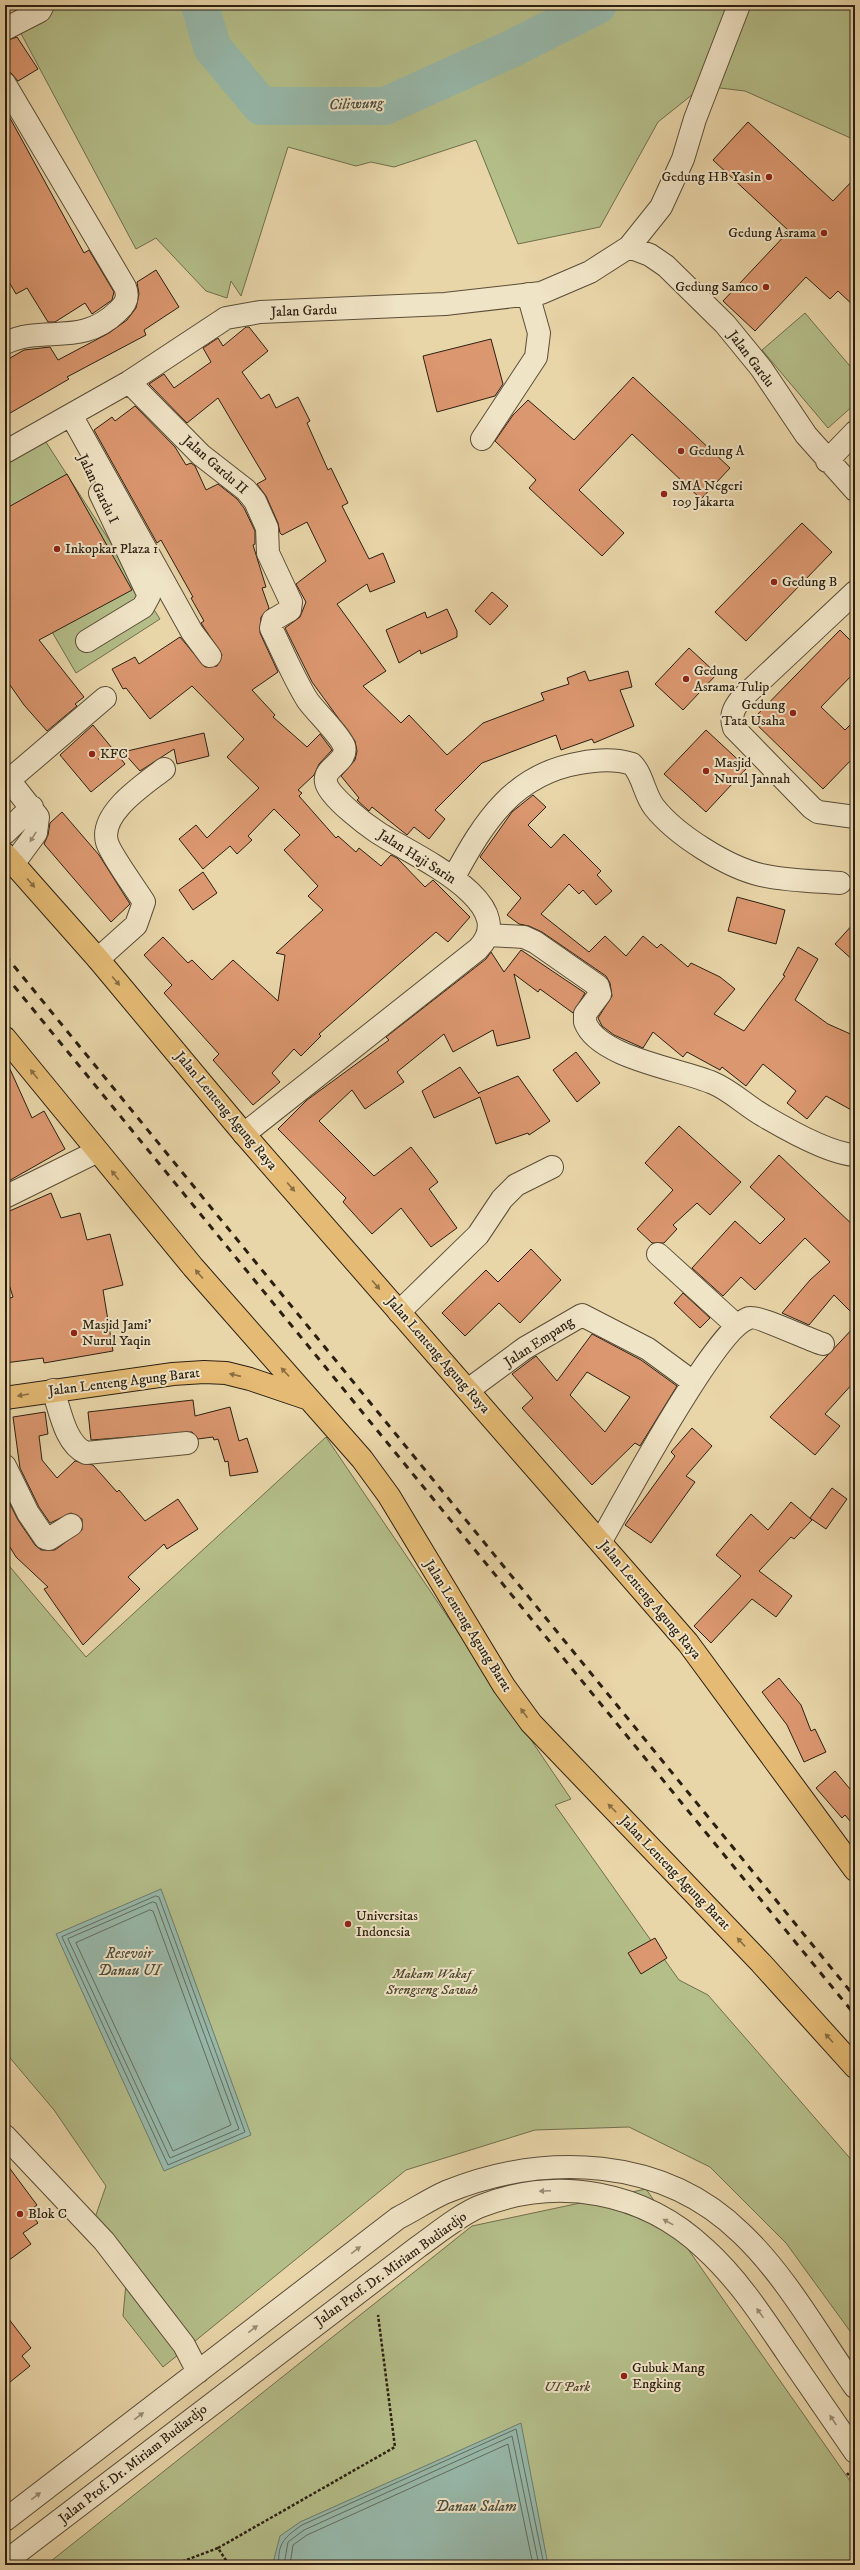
<svg xmlns="http://www.w3.org/2000/svg" width="860" height="2570" font-family="'IM FELL DW Pica',serif">
<style>
.green{fill:#b4be89;stroke:#706f4e}
.water{fill:#97b8aa;stroke:#6c7b6d}
.lines{fill:none;stroke-linecap:round;stroke-linejoin:round}
.shore{stroke:#626c5e;stroke-width:1}
.river{stroke:#97b8aa;stroke-width:38}
.building{fill:#db976f;stroke:#2c2012;fill-rule:evenodd}
.minor-casing{stroke:#5b4d38;stroke-width:24}
.major-casing{stroke:#2c2012;stroke-width:24}
.path{stroke:#2c2012;stroke-width:2.5;stroke-dasharray:3 2;stroke-linecap:butt}
.minor{stroke:#f0e4c6;stroke-width:22}
.major{stroke:#e4ba74;stroke-width:22}
.rail{stroke:#2c2012;stroke-width:3;stroke-dasharray:7 7;stroke-linecap:butt}
.oneway{fill:#988c75}
.oneway2{fill:#886d43}
.poi-dot{fill:#8f2418;stroke:#f0e4c6;stroke-width:1.5}
.labels{text-anchor:middle;dominant-baseline:central;stroke-width:4;stroke-linejoin:round;paint-order:stroke}
.poi-label{font-size:14px;fill:#2c2012;stroke:#f0e4c6;text-anchor:start}
.street-label{font-size:14px;fill:#2c2012;stroke:#f0e4c6}
.park-label{font-size:14px;font-style:italic;fill:#4e4830;stroke:#f0e4c6}
.water-label{font-size:15px;font-style:italic;fill:#4c4e40;stroke:#f0e4c6}
</style>
<rect width="100%" height="100%" fill="#e8d5a8"/>
<filter id="stains"><feTurbulence type="fractalNoise" baseFrequency=".005" numOctaves="4"/><feColorMatrix values="0 0 0 0 .2 0 0 0 0 .09 0 0 0 0 .02 0 0 0 .5 -.17"/></filter>
<radialGradient id="worn" r=".72"><stop offset=".6" stop-color="#630" stop-opacity="0"/><stop offset="1" stop-color="#630" stop-opacity=".3"/></radialGradient>
<!-- green -->
<path class="green" d="M44 5H855V140L745 91 703 86 658 122 600 227 518 244 476 140 394 167 371 162 356 166 288 147 241 296 231 281 227 298 206 291 156 238 136 249 17 26Z
M805 313 855 372V404L828 428 762 350Z
M44 439 160 619 76 673 48 625 5 648V464Z
M326 1437 571 1799 555 1805 679 1980 708 1995 855 2164V2338L786 2243 710 2167 629 2127 535 2130 406 2170 163 2367 123 2316 128 2262 89 2235 106 2186 54 2110 5 2052V1561L86 1657Z
M646 2189 855 2488V2565H46L472 2226Z"/>
<!-- water -->
<path class="water" d="M161 1889 251 2135 164 2171 56 1934Z
M521 2423 548 2565H275L274 2559 280 2536 300 2522Z"/>
<g class="lines">
<!-- shore -->
<path class="shore" d="M156 1896 159 1897 245 2132 168 2165 62 1937Z
M153 1902 156 1903 239 2129 170 2158 68 1939Z
M150 1910 153 1911 231 2125 173 2151 76 1943Z
M279 2565C277 2543 285 2537 302 2525L516 2429 544 2565
M284 2565 288 2542 304 2530 512 2436 539 2565
M290 2565 293 2545 307 2535 508 2444 533 2565"/>
<!-- river -->
<path class="river" d="M200 5 212 47 261 106H385L511 49 598 5"/>
</g>
<!-- building -->
<path class="building" d="M17 37 38 69 18 81 11 73 5 72V41Z
M5 109 84 253 89 250 114 292 112 300 92 314 85 303 55 322H48L27 288 16 294 5 275Z
M748 122 833 201 855 178V307L838 291 830 299 806 277 755 331 723 301 789 231 713 160Z
M156 270 179 307 144 330 146 335 67 377 69 379 5 416V361L24 350 50 347 58 360 109 333 127 320 136 308 139 294 137 282Z
M246 327H249L268 351 242 372 261 399 269 394 276 408 298 397 310 421 307 423 328 470 331 468 348 503 342 506 369 559 383 553 395 582 370 592 367 584 337 604 386 671 363 686 401 723 409 715 447 755 483 723 544 700 541 693 569 684 567 678 585 671 589 681 628 671 632 687 620 690 634 726 594 743 592 739 561 750 556 735 482 763 435 810 445 819 429 839 414 827 407 835 372 807 369 811 357 800 359 798 341 776 355 760 357 751 355 741 312 682 285 628 300 617 306 602 296 584 326 561 307 522 282 535 280 533 278 523 266 496 257 484 266 479 218 398 187 423 149 384 164 374 174 388 211 362 203 348 218 338 223 346Z
M491 339 503 384 495 396 437 412 423 356Z
M633 377 730 468 701 499 632 434 579 490 624 533 602 556 529 488 536 480 495 441 513 415 528 400 574 440Z
M135 406 175 447 186 465 191 463 195 466 206 490 218 484 237 499 244 508 255 531V544L253 545 266 587 262 588 269 608 261 617 260 633 278 672 252 690 275 715 273 717 307 747 320 734 332 750 319 764 314 775 298 790 302 793 299 796 336 838 338 836 356 852 359 848 381 866 391 855 397 858 425 887 433 880 470 917 448 942 436 932 319 1034 321 1036 301 1056 294 1049 272 1073 280 1082 253 1105 213 1060 219 1054 164 993 172 985 144 955 163 937 188 963 192 960 212 980 233 960 278 1001 285 955 276 953 323 910 308 896 318 886 284 850 300 835 274 809 248 836 252 840 237 854 230 846 203 869 179 839 196 825 207 838 259 788 227 757 244 739 192 686 150 719 126 688 123 689 112 669 135 657 139 664 180 637 205 667 217 666 222 655 201 623 204 621 191 598 193 597 161 540 157 543 94 430 112 417 115 421Z
M67 474 132 590 39 640 84 697 75 704 77 706 47 731 24 705 5 678V509Z
M802 523 832 552 746 641 715 612Z
M492 592 508 606 490 625 475 611Z
M447 609 457 631V637L421 654 420 650 399 663 386 630 425 612 427 618Z
M840 630 855 645V672L821 707 845 730 855 720V756L823 789 752 720Z
M689 648 717 674 683 710 655 684Z
M93 725 112 748 98 759 117 754 125 764 91 792 60 755Z
M706 730 747 768 706 812 664 774Z
M204 733 209 756 177 764 174 749 140 771 123 752Z
M533 795 546 807 528 825 551 848 564 834 601 871 597 875 612 891 596 905 583 890 579 894 569 884 541 914 589 952 605 936 626 956 643 936 657 948 661 944 688 967 691 963 720 977 735 989 714 1014 744 1031 785 976 783 975 798 947 818 959 795 1000 828 1024 855 1036V1112L826 1096 807 1119 787 1103 796 1091 763 1064 746 1086 722 1067 720 1070 687 1052 683 1057 653 1032 643 1048 614 1035 602 1026 598 1018 612 996 610 983 606 976 542 932 529 926 519 924 507 915 521 898 480 857 512 812Z
M62 812 99 855 130 904 111 922 44 844 48 835 50 823Z
M203 872 217 893 193 910 179 890Z
M737 897 785 910 776 944 728 931Z
M855 922V962L835 944Z
M521 950 585 993 573 1013 540 989 538 992 514 974 530 1038 497 1046 493 1030 453 1052 444 1034 397 1072 404 1082 365 1109 352 1090 319 1121 374 1176 411 1147 438 1182 429 1189 457 1228 431 1247 401 1208 372 1234 343 1202 346 1198 278 1129 307 1100 389 1040 386 1037 486 959 491 952 504 972Z
M576 1052 600 1083 577 1102 553 1070Z
M5 1058 32 1118 44 1111 65 1149 5 1183Z
M460 1067 479 1094 478 1093 518 1076 550 1121 529 1135 528 1133 496 1144 480 1097 434 1118 422 1091Z
M679 1126 741 1182 710 1215 697 1203 673 1225 677 1229 664 1243H652L637 1229 673 1190 645 1163Z
M779 1155 855 1227V1316L834 1295 809 1325 782 1313 810 1280 830 1262 805 1238 755 1290 741 1277 723 1296 692 1268 735 1221 760 1244 785 1219 750 1187Z
M51 1193 61 1218 80 1213 87 1240 110 1234 123 1285 103 1290 113 1351 44 1363 43 1358 5 1363V1300L13 1297 5 1272V1213Z
M531 1249 561 1280 520 1323 499 1303 465 1336 442 1313 486 1270 498 1282Z
M683 1293 710 1318 700 1328 674 1303Z
M855 1326V1381L825 1414 840 1426 815 1455 770 1417Z
M592 1334 641 1360 677 1386 640 1446 635 1443 592 1485 522 1408 533 1398 512 1374 536 1356 557 1381ZM587 1372 630 1397 605 1432 570 1395Z
M193 1400 195 1416 230 1407 239 1441 247 1438 258 1472 230 1476 228 1461 225 1462 218 1439 214 1440 213 1437 198 1439 192 1432 91 1440 88 1412Z
M45 1412 48 1434 39 1436 42 1460 57 1478 75 1461 93 1465 117 1492 119 1490 145 1521 178 1499 198 1529 167 1549 164 1544 128 1577 140 1589 83 1645 44 1589 48 1587 16 1557 5 1539V1494L18 1520 35 1545 41 1550H55L82 1530V1519L71 1513 50 1523 39 1507 20 1468 13 1417Z
M692 1428 712 1446 686 1476 695 1482 651 1543 625 1525 675 1456 671 1452Z
M832 1488 847 1499 826 1529 810 1518Z
M791 1502 812 1520 794 1539 791 1537 759 1571 792 1596 776 1617 752 1599 711 1643 694 1626 741 1576 716 1555 751 1514 768 1530Z
M779 1678 801 1705 811 1731 815 1729 826 1752 804 1762 787 1725 762 1692Z
M835 1771 855 1795V1827L845 1815 842 1818 816 1788Z
M655 1938 667 1958 641 1974 628 1953Z
M5 2162 37 2205 29 2211 38 2223 23 2233 31 2244 5 2263Z
M5 2314 31 2348 22 2356 30 2366 5 2386Z"/>
<g class="lines">
<defs>
<path id="minor" d="M5 29 40 11 43 5
M5 84 125 287C129 297 126 304 118 311 80 348 45 324 5 343
M629 247 650 255 666 266 725 324 761 368 806 435 855 490
M129 382 201 455 246 490 255 501 267 528 268 553 291 602 290 610 273 620 271 628C283 652 294 679 308 701 316 712 340 735 344 746 349 762 323 767 326 782 327 791 344 806 351 812 359 819 368 826 377 832 406 852 525 902 478 949L244 1134
M71 415 192 632 210 656
M482 439 536 357 539 333 528 294
M5 452 129 382 226 318 260 312 445 304 541 293 590 272 629 247 661 207 683 159 695 119 739 5
M827 461 855 432
M855 592 741 699C733 709 730 716 734 728L812 808 818 812 855 817
M87 641 143 607 149 596 100 493
M5 775 38 817 36 833 14 863
M8 781 105 698
M5 833 32 807
M454 877C484 821 514 774 580 763 596 760 617 759 632 764 643 775 644 794 654 807 676 835 727 867 761 875 787 881 814 881 840 883
M489 935 524 937 535 942 598 986 600 994 585 1014V1022C598 1058 681 1069 713 1083 732 1091 746 1106 764 1116 786 1129 831 1154 855 1155
M98 959 136 925 144 902C136 889 110 854 107 842 99 813 145 784 164 769
M5 1197 96 1152
M658 1254 736 1325
M399 1312 478 1235 502 1199 516 1185 552 1167
M53 1390C60 1410 65 1444 86 1453L187 1443
M468 1390 525 1348 582 1315 648 1349 693 1382
M5 1466 28 1513 45 1538 49 1539 71 1525
M601 1541C623 1502 716 1328 749 1318 758 1315 809 1340 823 1344
M5 2136 104 2241 184 2345 198 2372
M5 2520 398 2218C414 2210 430 2199 446 2192 545 2152 663 2156 742 2234 787 2277 819 2336 855 2387
M5 2562 418 2247C435 2235 462 2213 481 2206 558 2176 644 2191 705 2249 738 2279 762 2316 787 2353 810 2386 832 2419 855 2452"/>
<path id="major" d="M5 854 98 959 244 1134 688 1643 855 1870
M5 1038 193 1267 362 1459 389 1496 504 1686 531 1723 761 1963 855 2067
M5 1398 173 1374 204 1372 226 1373 250 1379 309 1399"/>
</defs>
<!-- minor casing -->
<use href="#minor" class="minor-casing"/>
<!-- major casing -->
<use href="#major" class="major-casing"/>
<!-- path -->
<path class="path" d="M847 2473 855 2483
M218 2548 395 2447 378 2315
M173 2565 218 2548 229 2565"/>
<!-- minor -->
<use href="#minor" class="minor"/>
<!-- major -->
<use href="#major" class="major"/>
<!-- rail -->
<path class="rail" d="M5 955 855 1997
M5 975 855 2015"/>
</g>
<!-- one-way arrows -->
<defs><path id="oneway-solid" d="M-6-.8H1V-3.2L6.5 0L1 3.2V.8H-6Z"/></defs>
<g class="oneway">
<use href="#oneway-solid" transform="translate(33 837) rotate(122)"/>
<use href="#oneway-solid" transform="translate(545 2191) rotate(178)"/>
<use href="#oneway-solid" transform="translate(668 2222) rotate(-151)"/>
<use href="#oneway-solid" transform="translate(356 2250) rotate(-37)"/>
<use href="#oneway-solid" transform="translate(760 2313) rotate(-126)"/>
<use href="#oneway-solid" transform="translate(253 2329) rotate(-38)"/>
<use href="#oneway-solid" transform="translate(139 2416) rotate(-37)"/>
<use href="#oneway-solid" transform="translate(833 2420) rotate(-124)"/>
<use href="#oneway-solid" transform="translate(36 2496) rotate(-38)"/>
</g>
<g class="oneway2">
<use href="#oneway-solid" transform="translate(31 883) rotate(49)"/>
<use href="#oneway-solid" transform="translate(116 981) rotate(50)"/>
<use href="#oneway-solid" transform="translate(34 1074) rotate(-129)"/>
<use href="#oneway-solid" transform="translate(115 1175) rotate(-129)"/>
<use href="#oneway-solid" transform="translate(291 1187) rotate(49)"/>
<use href="#oneway-solid" transform="translate(199 1274) rotate(-131)"/>
<use href="#oneway-solid" transform="translate(376 1285) rotate(49)"/>
<use href="#oneway-solid" transform="translate(285 1372) rotate(-133)"/>
<use href="#oneway-solid" transform="translate(235 1375) rotate(-167)"/>
<use href="#oneway-solid" transform="translate(23 1395) rotate(170)"/>
<use href="#oneway-solid" transform="translate(524 1713) rotate(-126)"/>
<use href="#oneway-solid" transform="translate(612 1808) rotate(-135)"/>
<use href="#oneway-solid" transform="translate(741 1942) rotate(-133)"/>
<use href="#oneway-solid" transform="translate(829 2038) rotate(-132)"/>
</g>
<!-- markers -->
<g class="poi-dot">
<circle cx="769" cy="177" r="4"/>
<circle cx="824" cy="233" r="4"/>
<circle cx="766" cy="287" r="4"/>
<circle cx="681" cy="451" r="4"/>
<circle cx="664" cy="494" r="4"/>
<circle cx="57" cy="549" r="4"/>
<circle cx="774" cy="582" r="4"/>
<circle cx="686" cy="679" r="4"/>
<circle cx="793" cy="713" r="4"/>
<circle cx="92" cy="754" r="4"/>
<circle cx="706" cy="771" r="4"/>
<circle cx="74" cy="1333" r="4"/>
<circle cx="348" cy="1924" r="4"/>
<circle cx="20" cy="2214" r="4"/>
<circle cx="624" cy="2376" r="4"/>
</g>
<g class="labels">
<!-- poi labels -->
<g class="poi-label">
<text x="761" y="177" text-anchor="end">Gedung HB Yasin</text>
<text x="816" y="233" text-anchor="end">Gedung Asrama</text>
<text x="758" y="287" text-anchor="end">Gedung Sameo</text>
<text x="689" y="451">Gedung A</text>
<text x="672" y="486">SMA Negeri<tspan x="672" dy="16">109 Jakarta</tspan></text>
<text x="65" y="549">Inkopkar Plaza 1</text>
<text x="782" y="582">Gedung B</text>
<text x="694" y="671">Gedung<tspan x="694" dy="16">Asrama Tulip</tspan></text>
<text x="785" y="705" text-anchor="end">Gedung<tspan x="785" dy="16">Tata Usaha</tspan></text>
<text x="100" y="754">KFC</text>
<text x="714" y="763">Masjid<tspan x="714" dy="16">Nurul Jannah</tspan></text>
<text x="82" y="1325">Masjid Jami'<tspan x="82" dy="16">Nurul Yaqin</tspan></text>
<text x="356" y="1916">Universitas<tspan x="356" dy="16">Indonesia</tspan></text>
<text x="28" y="2214">Blok C</text>
<text x="632" y="2368">Gubuk Mang<tspan x="632" dy="16">Engking</tspan></text>
</g>
<!-- street labels -->
<g class="street-label">
<text transform="translate(304 311) rotate(-2)">Jalan Gardu</text>
<text transform="translate(751 359) rotate(53)">Jalan Gardu</text>
<text transform="translate(215 465) rotate(41)">Jalan Gardu II</text>
<text transform="translate(98 489) rotate(64)">Jalan Gardu I</text>
<text transform="translate(417 857) rotate(32)">Jalan Haji Sarin</text>
<text transform="translate(226 1111) rotate(50)">Jalan Lenteng Agung Raya</text>
<text transform="translate(539 1342) rotate(-33)">Jalan Empang</text>
<text transform="translate(438 1355) rotate(49)">Jalan Lenteng Agung Raya</text>
<text transform="translate(124 1382) rotate(-7)">Jalan Lenteng Agung Barat</text>
<text transform="translate(650 1600) rotate(50)">Jalan Lenteng Agung Raya</text>
<text transform="translate(468 1626) rotate(58)">Jalan Lenteng Agung Barat</text>
<text transform="translate(675 1873) rotate(46)">Jalan Lenteng Agung Barat</text>
<text transform="translate(391 2269) rotate(-36)">Jalan Prof. Dr. Miriam Budiardjo</text>
<text transform="translate(133 2464) rotate(-38)">Jalan Prof. Dr. Miriam Budiardjo</text>
</g>
<!-- park labels -->
<g class="park-label">
<text x="432" y="1974">Makam Wakaf<tspan x="432" dy="16">Srengseng Sawah</tspan></text>
<text x="567" y="2387">UI Park</text>
</g>
<!-- water labels -->
<g class="water-label">
<text transform="translate(356 104) rotate(-2)">Ciliwung</text>
<text x="129" y="1953">Resevoir<tspan x="129" dy="17">Danau UI</tspan></text>
<text x="476" y="2506">Danau Salam</text>
</g>
</g>
<!-- margin -->
<rect width="860" height="2570" fill="none" stroke="#e8d5a8" stroke-width="20"/>
<rect x="6" y="6" width="848" height="2558" fill="none" stroke="#2c2012" stroke-width="2"/>
<rect x="10" y="10" width="840" height="2550" fill="none" stroke="#2c2012"/>
<rect width="100%" height="100%" filter="url(#stains)"/>
<rect width="100%" height="100%" fill="url(#worn)"/>
</svg>
